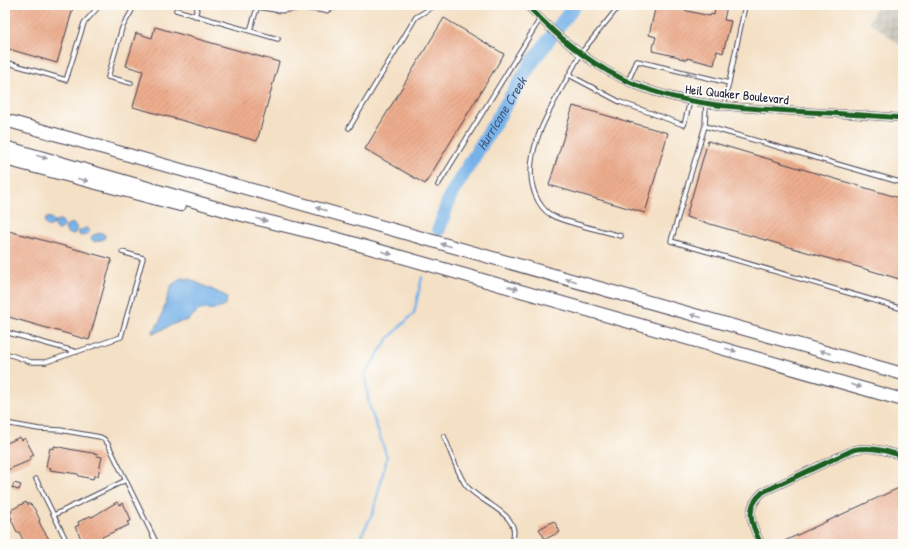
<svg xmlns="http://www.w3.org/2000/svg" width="908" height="549" font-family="'Patrick Hand',sans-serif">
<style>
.industrial{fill:url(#industrial-grid)}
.water{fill:#76b2e8;stroke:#4c6a92}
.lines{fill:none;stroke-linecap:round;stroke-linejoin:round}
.stream{stroke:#76b2e8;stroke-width:2.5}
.river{stroke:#76b2e8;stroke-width:14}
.building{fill:url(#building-hatch)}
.lane-casing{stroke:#423e50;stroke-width:5.5}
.street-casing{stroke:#423e50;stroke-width:9}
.highway-casing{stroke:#423e50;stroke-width:14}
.lane{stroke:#fff;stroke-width:3.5}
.street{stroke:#fff;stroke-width:7}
.highway{stroke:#fff;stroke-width:12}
.cycleway-casing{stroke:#fdfcf7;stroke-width:8}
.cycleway{stroke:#1b5e20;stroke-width:5}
.oneway{fill:#9c9ca7}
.labels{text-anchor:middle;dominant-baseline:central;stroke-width:3.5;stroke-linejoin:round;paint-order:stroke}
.street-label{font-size:13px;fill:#22223b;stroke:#fdfcf7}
.water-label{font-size:14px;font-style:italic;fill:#445c80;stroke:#fdfcf7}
</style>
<defs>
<pattern id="industrial-grid" width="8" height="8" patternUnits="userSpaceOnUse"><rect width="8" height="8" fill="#c9c3b8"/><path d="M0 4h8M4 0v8" fill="none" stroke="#aca79f"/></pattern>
<pattern id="building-hatch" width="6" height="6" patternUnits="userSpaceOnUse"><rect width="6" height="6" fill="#edad8e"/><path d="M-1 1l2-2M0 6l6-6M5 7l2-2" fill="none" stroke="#cb957b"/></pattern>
</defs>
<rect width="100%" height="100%" fill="#fdfcf7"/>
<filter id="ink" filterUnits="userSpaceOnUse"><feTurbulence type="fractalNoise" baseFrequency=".025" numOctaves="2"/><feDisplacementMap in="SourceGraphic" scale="8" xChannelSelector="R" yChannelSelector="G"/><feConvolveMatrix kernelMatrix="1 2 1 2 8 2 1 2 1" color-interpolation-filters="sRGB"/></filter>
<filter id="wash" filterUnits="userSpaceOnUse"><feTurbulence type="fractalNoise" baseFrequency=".012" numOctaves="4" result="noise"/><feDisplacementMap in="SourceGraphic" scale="16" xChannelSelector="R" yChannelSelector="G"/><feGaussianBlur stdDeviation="0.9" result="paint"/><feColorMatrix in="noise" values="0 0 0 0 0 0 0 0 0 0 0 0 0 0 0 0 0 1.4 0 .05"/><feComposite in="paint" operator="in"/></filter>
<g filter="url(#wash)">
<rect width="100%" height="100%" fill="#f4e0c5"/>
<!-- industrial -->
<path class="industrial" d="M877 5H903V47L869 22Z"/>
<!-- water -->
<path class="water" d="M44.5 222a4.5 4.5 0 1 1 9 0a4.5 4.5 0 1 1-9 0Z
M54 225a5 5 0 1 1 10 0a5 5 0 1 1-10 0Z
M65.5 229a5.5 5.5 0 1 1 11 0a5.5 5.5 0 1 1-11 0Z
M86 228 89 229V233L82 236 79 235V231Z
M102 233 105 235 104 239 95 242 92 240 91 238 93 235Z
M181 278 189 279 226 296 227 298C226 313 210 308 199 310L188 320 176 323 153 334V331L160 321 171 286Z"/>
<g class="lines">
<!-- stream -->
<path class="stream" d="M357 544 373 513 387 457 369 405 365 374 388 339 414 313 422 277"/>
<!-- river -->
<path class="river" id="s1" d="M439 229 450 196 532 62 575 5"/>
</g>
<g id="blocks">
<!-- building -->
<path class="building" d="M5 5H74L57 63 5 48Z
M656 5H661L710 16 711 14 714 15 715 7 717 8 718 5 727 6 724 20 731 21 723 53 717 51 714 65 687 58V60L679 58V57L652 51 656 37 649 35Z
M444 18 504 54 425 184 365 149Z
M155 27 279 62 257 141 133 107 143 71 126 66 136 33 152 38Z
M573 106 668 133 645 213 549 185Z
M708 141 903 199V280L686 217Z
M5 230 112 259 89 340 5 316Z
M20 437 22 440 25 438 34 455 30 457 31 460 5 471V446L7 443Z
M54 446 74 450 98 454 97 456 102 457 98 476H94L93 479 79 476 78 474 50 470 51 468 46 467 47 461 50 448 54 449Z
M14 483 21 485 19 490 12 488Z
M903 486V544H778Z
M26 502 27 504H30L34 508 40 520 39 521 41 526 52 544H25L19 532H17L11 519H12L10 514 12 512 11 510Z
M117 502 119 505 123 503 129 515 131 521 127 522 129 525 102 537 98 540V542L94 544H84L75 527 79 525 78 522 90 516 92 517Z
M554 521 560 532 545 539 539 529Z"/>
</g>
</g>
<g filter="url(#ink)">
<use href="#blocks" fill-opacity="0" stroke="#423e50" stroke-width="1"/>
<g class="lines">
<defs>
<path id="lane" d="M620 5 581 53 569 75 620 102 684 125 690 101
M297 7 326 11 335 7V5
M176 10 278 39
M195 16 198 5
M250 31 258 5
M5 62 66 80 84 23 100 5
M569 75C551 108 520 155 535 194 538 202 543 210 551 215 560 220 570 222 580 225 593 229 607 232 621 236
M628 81 637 61 729 83
M131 83 108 77 122 28 135 5
M706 104 705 126 671 241 903 309
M724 106 745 6 741 5
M705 126 903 183
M349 128 416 17 436 5
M438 185 540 19
M5 332 77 352
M5 353 31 362H46L121 337 143 258 122 252
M5 423 39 429 60 430 100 437 104 439 108 444 157 544
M444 436C451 452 456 470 465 484 478 504 526 513 511 544
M36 479 68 544
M54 515 126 480"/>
<path id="street" d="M256 5 281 9 297 7
M527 5C558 38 594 68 636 85 685 105 739 108 791 111 828 113 866 115 903 118
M761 544C751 524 744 508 763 492L853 450C871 446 886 451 903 456"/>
<path id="highway" d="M5 120 903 374
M5 147 242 215 335 238 903 400
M5 159 180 205"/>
</defs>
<!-- lane casing -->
<use href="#lane" class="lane-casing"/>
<!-- street casing -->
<use href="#street" class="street-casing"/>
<!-- highway casing -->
<use href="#highway" class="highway-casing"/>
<!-- lane -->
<use href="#lane" class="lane"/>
<!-- street -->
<use href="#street" class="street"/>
<!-- highway -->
<use href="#highway" class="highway"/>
<defs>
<path id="cycleway" d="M527 5C558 38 594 68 636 85 685 105 739 108 791 111 828 113 866 115 903 118
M761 544C751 524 744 508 763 492L853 450C871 446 886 451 903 456"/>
</defs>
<!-- cycleway casing -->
<use href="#cycleway" class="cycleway-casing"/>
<!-- cycleway -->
<use href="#cycleway" class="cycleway"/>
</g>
<!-- one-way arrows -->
<defs><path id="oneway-solid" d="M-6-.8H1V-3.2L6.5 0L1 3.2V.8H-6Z"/></defs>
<g class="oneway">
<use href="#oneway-solid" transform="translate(691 74) rotate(-167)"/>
<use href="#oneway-solid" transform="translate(42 157) rotate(16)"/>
<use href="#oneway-solid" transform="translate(83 180) rotate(15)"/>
<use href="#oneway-solid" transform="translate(321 209) rotate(-164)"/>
<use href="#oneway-solid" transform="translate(262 220) rotate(14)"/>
<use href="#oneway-solid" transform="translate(446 245) rotate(-164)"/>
<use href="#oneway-solid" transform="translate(387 253) rotate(16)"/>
<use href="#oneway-solid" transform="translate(571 280) rotate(-164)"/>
<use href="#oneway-solid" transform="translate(513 288) rotate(16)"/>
<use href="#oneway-solid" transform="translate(696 316) rotate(-164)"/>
<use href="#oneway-solid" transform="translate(731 350) rotate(16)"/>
<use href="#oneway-solid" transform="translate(825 352) rotate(-164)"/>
<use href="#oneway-solid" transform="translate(856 386) rotate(16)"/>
</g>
</g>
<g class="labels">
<!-- street labels -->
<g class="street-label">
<text transform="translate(737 94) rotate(6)">Heil Quaker Boulevard</text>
</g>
<!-- water labels -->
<g class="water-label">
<text stroke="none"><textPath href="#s1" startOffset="132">Hurricane Creek</textPath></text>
</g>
</g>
<!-- margin -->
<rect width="908" height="549" fill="none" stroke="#fdfcf7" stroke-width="20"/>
</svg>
